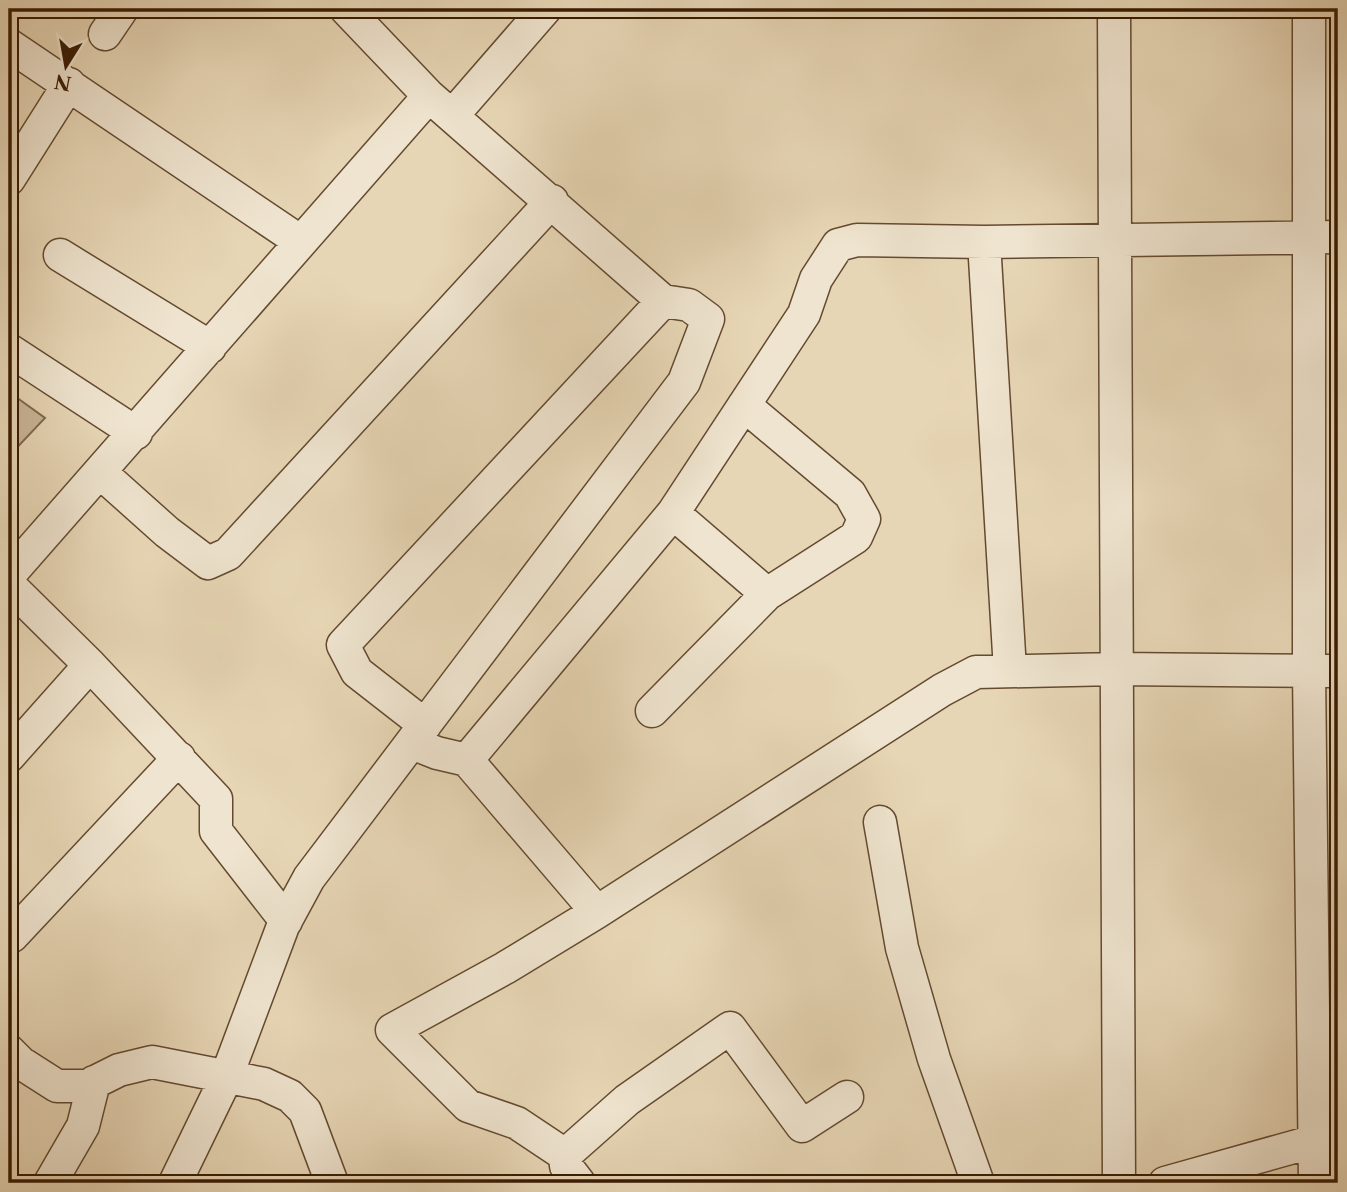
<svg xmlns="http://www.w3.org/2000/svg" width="1347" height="1192" font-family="'Libre Caslon Text',serif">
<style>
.green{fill:#c9b697;stroke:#81684d;stroke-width:2}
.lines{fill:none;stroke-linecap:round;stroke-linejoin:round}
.minor-casing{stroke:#644a30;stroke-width:35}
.minor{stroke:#efe4cf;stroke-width:32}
</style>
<rect width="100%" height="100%" fill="#e7d6b5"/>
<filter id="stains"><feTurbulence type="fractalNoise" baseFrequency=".00286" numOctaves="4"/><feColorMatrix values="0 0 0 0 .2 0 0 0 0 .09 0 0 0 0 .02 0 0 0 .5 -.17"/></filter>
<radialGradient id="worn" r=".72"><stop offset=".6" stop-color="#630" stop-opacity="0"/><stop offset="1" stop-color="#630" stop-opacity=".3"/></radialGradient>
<!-- green -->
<path class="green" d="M9 392 45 418 9 456Z"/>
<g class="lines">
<defs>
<path id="minor" d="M1114 9 1119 1183
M1309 9V671L1315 1183
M105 34 122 9
M9 45 301 242
M452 116 545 9
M9 179 69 84
M984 242 1010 670
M60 255 210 347
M9 350 136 433
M101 473 167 532 208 563 228 554 552 201
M673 513 767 594
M9 575 429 96
M9 585 90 665 216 799V831L286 921
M652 711 767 594 856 537 864 519 850 494 744 405
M425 725 357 672 343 645 663 301
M412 743 437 753 467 760 673 513 804 314 816 279 838 245 857 240 984 242 1338 237
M9 756 90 665
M467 760 597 912 942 690 976 672 1116 669 1338 671
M880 822 902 948 934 1059 978 1183
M12 936 179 758
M9 1051 21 1063 57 1086H87L119 1070 152 1062 264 1084 290 1096 305 1111 332 1183
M565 1155 517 1123 468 1106 392 1030 505 968 597 912
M50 1183 83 1126 94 1082
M175 1183 226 1078 283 926 309 878 684 382 708 319 689 305 663 301 429 96 346 9
M579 1183 566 1166 565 1155 627 1100 730 1028 802 1126 847 1097
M1165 1183 1315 1141 1338 1138"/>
</defs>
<!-- minor casing -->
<use href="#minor" class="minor-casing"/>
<!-- minor -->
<use href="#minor" class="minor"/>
</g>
<!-- margin -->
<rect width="1347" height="1192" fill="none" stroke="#e7d6b5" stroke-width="35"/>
<rect x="10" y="10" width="1326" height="1171" fill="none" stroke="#391b03" stroke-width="3.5"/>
<rect x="18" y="18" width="1312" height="1157" fill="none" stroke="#391b03" stroke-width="2"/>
<!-- north arrow -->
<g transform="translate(66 66) rotate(191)" stroke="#efe4cf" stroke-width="5" paint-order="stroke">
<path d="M0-5L12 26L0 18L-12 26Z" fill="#391b03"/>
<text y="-10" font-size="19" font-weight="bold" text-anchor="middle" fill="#391b03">N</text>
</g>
<rect width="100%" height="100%" filter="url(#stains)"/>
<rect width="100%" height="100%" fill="url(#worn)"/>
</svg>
